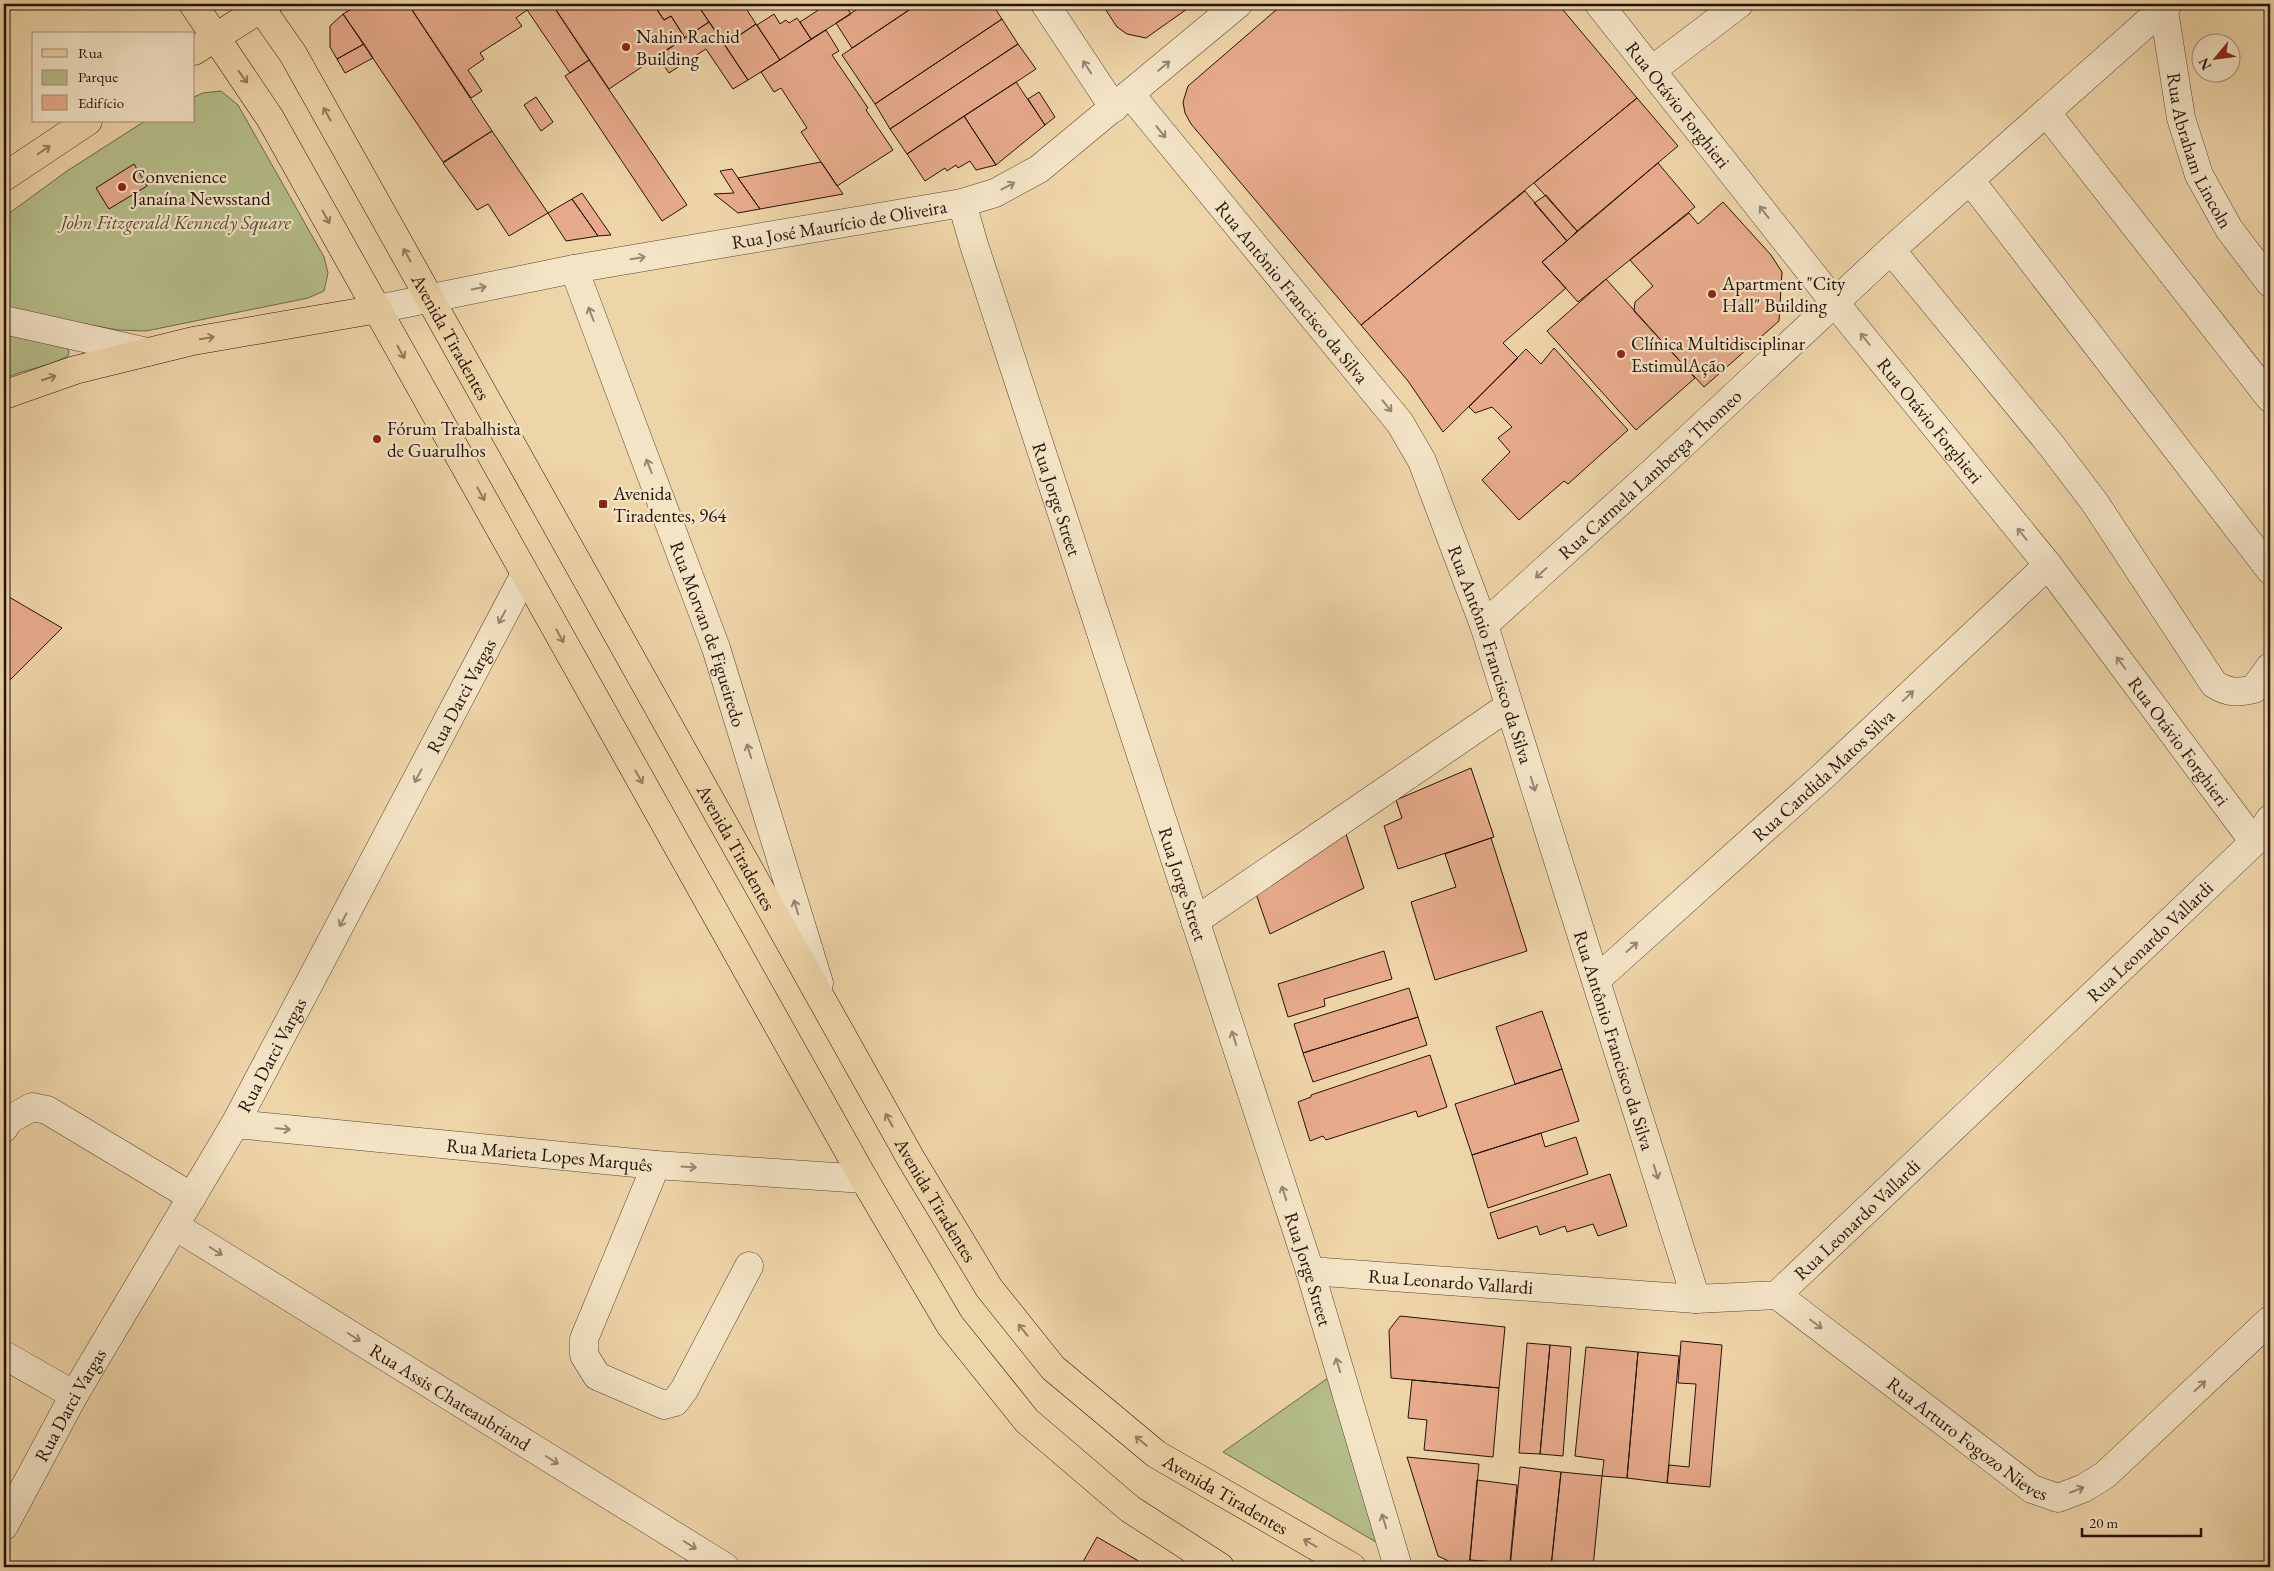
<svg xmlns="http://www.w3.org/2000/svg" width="2274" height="1571" font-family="'EB Garamond',serif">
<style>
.green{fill:#b5be8a;stroke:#6c684a}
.building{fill:#e7ab8b;stroke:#24120b}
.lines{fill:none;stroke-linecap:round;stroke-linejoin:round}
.minor-casing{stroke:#564332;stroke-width:29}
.major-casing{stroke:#24120b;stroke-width:29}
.minor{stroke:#f4e4c6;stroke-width:28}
.major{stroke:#eed5a8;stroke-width:28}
.oneway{stroke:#968672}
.oneway2{stroke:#937d61}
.poi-dot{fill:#8f2418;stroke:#f4e4c6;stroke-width:2}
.labels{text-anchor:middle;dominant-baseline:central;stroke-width:4.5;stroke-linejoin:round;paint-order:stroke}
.poi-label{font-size:19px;fill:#24120b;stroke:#f4e4c6;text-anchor:start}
.street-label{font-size:19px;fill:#24120b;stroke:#f4e4c6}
.park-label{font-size:19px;font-style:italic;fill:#574e37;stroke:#f4e4c6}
</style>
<rect width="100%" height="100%" fill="#eed5a8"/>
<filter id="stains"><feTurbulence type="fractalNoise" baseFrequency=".004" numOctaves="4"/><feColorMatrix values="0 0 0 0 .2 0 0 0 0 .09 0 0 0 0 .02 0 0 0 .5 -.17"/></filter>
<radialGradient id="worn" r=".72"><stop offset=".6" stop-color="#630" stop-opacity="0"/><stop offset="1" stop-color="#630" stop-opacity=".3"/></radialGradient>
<!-- green -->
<path class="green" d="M221 91 238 105 324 257 328 273 324 291 308 298 146 331 118 330 4 309V217L67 171 145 121H194V97L203 93Z
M4 331 64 346 69 351 68 356C48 367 24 369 4 379Z
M1328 1378 1386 1548 1223 1452Z"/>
<!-- building -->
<path class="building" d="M360 4H408L492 131 443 162 343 14Z
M408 4H523L527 10 516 18 522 26 480 53 484 59 468 70 482 91 471 98Z
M523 4H552L589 60 570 73Z
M552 4H653L664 20 671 16 685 38 609 89Z
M653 4H697L709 22 685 38 671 16 664 20Z
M697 4H743L756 24 725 45Z
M821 4H844L851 14 811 39 800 22 823 7Z
M865 4H918L852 48 836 23Z
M918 4H992L1002 19 875 104 842 55Z
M1102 4H1194L1146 38 1127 34 1117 27Z
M1283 4H1558L1637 98 1361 325 1191 124 1185 113 1183 102 1188 86Z
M343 14 364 44 337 59 330 47V26Z
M774 14 780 24 786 20 789 23 797 18 811 39 780 60 757 25Z
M1002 19 1018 44 890 129 875 104Z
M709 22 748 80 733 89 706 49 669 73 657 56Z
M756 24 780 60 748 80 725 45Z
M826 30 839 51 832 55 868 108 866 110 893 150 837 186 801 132 807 128 781 88 774 92 761 72Z
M364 44 373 58 345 73 337 59Z
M1018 44 1036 69 907 154 890 129Z
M589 60 687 205 662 221 565 76Z
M1016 82 1045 125 996 165 964 116Z
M1039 92 1055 117 1045 125 1028 99Z
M536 97 553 122 541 131 524 105Z
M1637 98 1678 146 1577 231 1534 183Z
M964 116 996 165 976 170 970 161 958 168 956 165 947 171 945 168 925 181 907 154Z
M492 131 548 213 509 236 488 204 477 210 443 163Z
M821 162 843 194 760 209 738 178Z
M1658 163 1695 207 1578 302 1542 262Z
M134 164 147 186 109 209 96 188Z
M732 169 738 178 760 209 738 213 714 194 734 193 720 171Z
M1525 191 1567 241 1542 262 1566 288 1503 343 1518 358 1443 432 1408 381 1361 325Z
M582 193 611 235 598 236 572 199Z
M1546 195 1577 231 1567 241 1534 203Z
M572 199 598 236 566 241 548 213Z
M1723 202 1771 255 1782 272 1779 321 1704 387 1634 311 1635 302 1653 286 1630 260 1689 213 1698 224Z
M1606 279 1695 378 1636 430 1547 331Z
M1554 348 1628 430 1568 484 1564 481 1519 520 1482 480 1510 452 1498 438 1512 427 1492 407 1475 413 1469 407 1526 349 1541 364Z
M4 594 62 628 4 686Z
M1471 768 1494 837 1398 869 1384 826 1402 818 1396 800Z
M1344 828 1364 888 1270 934 1255 891Z
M1491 838 1527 951 1435 980 1411 902 1456 887 1445 854Z
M1384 951 1392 979 1324 999 1325 1006 1288 1017 1278 984Z
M1409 988 1418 1017 1303 1053 1294 1024Z
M1542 1011 1562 1069 1515 1084 1496 1027Z
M1418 1017 1427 1045 1313 1082 1303 1053Z
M1430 1055 1447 1107 1418 1117 1416 1111 1326 1140 1323 1136 1310 1141 1298 1102 1311 1097V1095Z
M1562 1069 1579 1121 1472 1155 1455 1104Z
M1541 1133 1545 1147 1576 1137 1588 1174 1488 1208 1472 1155Z
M1610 1174 1627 1226 1598 1236 1593 1224 1567 1232 1565 1226 1540 1235 1537 1226 1498 1239 1490 1213Z
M1400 1316 1505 1327 1499 1388 1391 1378 1389 1330Z
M1681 1341 1722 1345 1710 1487 1667 1483 1669 1465 1689 1467 1696 1384 1678 1383Z
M1527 1343 1550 1345 1540 1454 1519 1453Z
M1550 1345 1571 1347 1563 1456 1540 1454Z
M1586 1347 1638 1352 1627 1478 1602 1476 1604 1460 1575 1456Z
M1638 1352 1679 1356 1667 1483 1627 1478Z
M1412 1380 1499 1388 1493 1457 1424 1450 1427 1420 1408 1418Z
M1407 1457 1479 1464 1469 1567H1461L1438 1556Z
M1520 1467 1561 1472 1551 1567H1510Z
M1561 1472 1602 1476 1593 1567H1551Z
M1477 1480 1517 1485 1510 1563 1470 1560Z
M1097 1537 1149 1567H1080Z"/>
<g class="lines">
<defs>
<g id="minor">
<path d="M1045 4 1114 108"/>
<path id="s1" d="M1599 4 1835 303 2048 565 2254 842"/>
<path id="s2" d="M2163 4 2181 118 2199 175 2229 229 2270 283"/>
<path d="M1652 70 1739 4"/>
<path id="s3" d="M1130 94 1400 423 1422 461 1484 625 1696 1299"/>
<path d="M2046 112 2270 398"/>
<path d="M1970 180 2270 570"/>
<path id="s4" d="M962 203 974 245 1310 1271 1398 1567"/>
<path d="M1891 250 2051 445 2095 503 2214 684C2228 693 2238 693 2254 689L2270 667"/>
<path id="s5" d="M574 269 716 648 819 983"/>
<path id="s6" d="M378 309 574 269 962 203 995 193 1039 169 1238 4"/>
<path d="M4 320 147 352"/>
<path id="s7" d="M1484 625 1654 471 1891 250 2168 4"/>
<path d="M1195 921 1509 706"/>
<path id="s8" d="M1596 980 1821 778 2048 565"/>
<path id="s9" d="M235 1124 656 1165 864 1179"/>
<path d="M4 1128 9 1120 32 1107 47 1110 192 1197"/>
<path d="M656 1165 584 1339V1355L597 1376 664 1405 675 1402 684 1390 749 1266"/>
<path id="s10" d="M175 1226 725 1567"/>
<path id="s11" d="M1310 1271 1696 1299 1777 1295 2254 842 2270 819"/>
<path id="s12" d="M1777 1295 2032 1489 2058 1498 2084 1488 2105 1475 2270 1320"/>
<path d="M4 1355 74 1395"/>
<path id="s13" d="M4 1526 74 1395 235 1124 525 574"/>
</g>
<g id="major">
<path d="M193 4 270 118 864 1179 950 1325 1027 1421 1130 1509 1220 1567"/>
<path id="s14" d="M258 4 293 54 911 1159 989 1288 1053 1368 1156 1454 1352 1567"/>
<path d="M194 51 268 4"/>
<path d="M4 177 88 121"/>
<path d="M4 395 75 370 193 341 378 309"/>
</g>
</defs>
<!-- minor casing -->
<use href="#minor" class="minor-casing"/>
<!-- major casing -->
<use href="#major" class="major-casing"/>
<!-- minor -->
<use href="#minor" class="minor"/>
<!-- major -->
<use href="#major" class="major"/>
</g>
<!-- one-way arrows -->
<defs><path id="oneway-shaft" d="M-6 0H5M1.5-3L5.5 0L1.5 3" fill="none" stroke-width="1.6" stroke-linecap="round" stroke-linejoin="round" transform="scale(1.25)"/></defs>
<g class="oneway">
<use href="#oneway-shaft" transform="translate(1164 66) rotate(-40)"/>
<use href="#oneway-shaft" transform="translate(1087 67) rotate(-123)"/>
<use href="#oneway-shaft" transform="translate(1161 132) rotate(51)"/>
<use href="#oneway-shaft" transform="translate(1008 186) rotate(-28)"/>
<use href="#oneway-shaft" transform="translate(1764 212) rotate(-128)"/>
<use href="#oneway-shaft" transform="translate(638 258) rotate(-10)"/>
<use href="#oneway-shaft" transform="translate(479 288) rotate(-12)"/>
<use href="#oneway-shaft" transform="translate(591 314) rotate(-111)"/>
<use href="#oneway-shaft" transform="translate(1865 339) rotate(-129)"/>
<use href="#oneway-shaft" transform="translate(1387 406) rotate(51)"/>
<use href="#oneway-shaft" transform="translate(649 466) rotate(-111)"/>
<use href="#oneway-shaft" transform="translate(2022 534) rotate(-129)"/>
<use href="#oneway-shaft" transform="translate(1541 573) rotate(138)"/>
<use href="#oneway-shaft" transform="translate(502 617) rotate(118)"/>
<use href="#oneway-shaft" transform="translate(2121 663) rotate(-127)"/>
<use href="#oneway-shaft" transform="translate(1908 696) rotate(-43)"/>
<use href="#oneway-shaft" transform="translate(749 751) rotate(-107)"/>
<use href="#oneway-shaft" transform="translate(418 776) rotate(118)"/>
<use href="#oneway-shaft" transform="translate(1533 784) rotate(73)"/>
<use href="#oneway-shaft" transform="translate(796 907) rotate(-107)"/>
<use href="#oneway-shaft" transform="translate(343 920) rotate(118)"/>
<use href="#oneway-shaft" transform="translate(1632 947) rotate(-42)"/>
<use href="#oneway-shaft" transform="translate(1234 1038) rotate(-108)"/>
<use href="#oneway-shaft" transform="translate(283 1129) rotate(5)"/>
<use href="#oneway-shaft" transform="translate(689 1167) rotate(4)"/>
<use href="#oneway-shaft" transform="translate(1656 1172) rotate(73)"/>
<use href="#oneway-shaft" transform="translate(1284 1193) rotate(-108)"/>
<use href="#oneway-shaft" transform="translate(216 1251) rotate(32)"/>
<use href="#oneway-shaft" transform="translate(1816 1324) rotate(37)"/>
<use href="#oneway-shaft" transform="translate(354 1337) rotate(32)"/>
<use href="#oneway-shaft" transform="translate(1338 1365) rotate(-107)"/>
<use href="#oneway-shaft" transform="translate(2200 1386) rotate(-43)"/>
<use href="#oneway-shaft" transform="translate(552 1460) rotate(32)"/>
<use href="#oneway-shaft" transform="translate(2077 1490) rotate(-21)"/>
<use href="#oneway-shaft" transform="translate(1384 1521) rotate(-107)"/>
<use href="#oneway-shaft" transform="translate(690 1545) rotate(32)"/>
</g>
<g class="oneway2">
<use href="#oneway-shaft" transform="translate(243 77) rotate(54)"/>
<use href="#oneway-shaft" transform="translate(327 114) rotate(-119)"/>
<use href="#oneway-shaft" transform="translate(44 150) rotate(-34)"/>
<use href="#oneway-shaft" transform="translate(326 217) rotate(61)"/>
<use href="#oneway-shaft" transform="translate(407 255) rotate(-119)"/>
<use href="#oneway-shaft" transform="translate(207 338) rotate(-10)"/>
<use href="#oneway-shaft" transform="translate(401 352) rotate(61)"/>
<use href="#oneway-shaft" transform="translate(49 378) rotate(-18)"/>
<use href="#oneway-shaft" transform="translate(481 494) rotate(61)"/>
<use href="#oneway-shaft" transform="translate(560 636) rotate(61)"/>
<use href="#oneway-shaft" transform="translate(639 777) rotate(61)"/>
<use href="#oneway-shaft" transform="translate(889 1120) rotate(-119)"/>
<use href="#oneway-shaft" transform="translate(1023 1330) rotate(-129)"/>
<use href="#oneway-shaft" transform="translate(1141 1441) rotate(-140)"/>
<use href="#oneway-shaft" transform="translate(1310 1543) rotate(-150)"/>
</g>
<!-- markers -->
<g class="poi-dot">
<circle cx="626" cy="47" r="5"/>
<circle cx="122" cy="187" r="5"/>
<circle cx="1712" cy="294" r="5"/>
<circle cx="1621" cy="354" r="5"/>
<circle cx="377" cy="439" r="5"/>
<rect x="598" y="499" width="10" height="10" rx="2.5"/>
</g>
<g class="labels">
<!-- poi labels -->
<g class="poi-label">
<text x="636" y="36">Nahin Rachid<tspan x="636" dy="22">Building</tspan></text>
<text x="132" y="176">Convenience<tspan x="132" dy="22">Janaína Newsstand</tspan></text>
<text x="1722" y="283">Apartment "City<tspan x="1722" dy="22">Hall" Building</tspan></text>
<text x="1631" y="343">Clínica Multidisciplinar<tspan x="1631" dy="22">EstimulAção</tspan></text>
<text x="387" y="428">Fórum Trabalhista<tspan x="387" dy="22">de Guarulhos</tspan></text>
<text x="613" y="493">Avenida<tspan x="613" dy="22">Tiradentes, 964</tspan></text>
</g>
<!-- street labels -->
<g class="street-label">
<text stroke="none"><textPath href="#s1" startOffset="128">Rua Otávio Forghieri</textPath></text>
<text stroke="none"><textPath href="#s2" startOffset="152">Rua Abraham Lincoln</textPath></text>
<text stroke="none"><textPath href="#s6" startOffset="469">Rua José Maurício de Oliveira</textPath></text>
<text stroke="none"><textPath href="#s3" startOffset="256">Rua Antônio Francisco da Silva</textPath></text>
<text stroke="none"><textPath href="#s14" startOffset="385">Avenida Tiradentes</textPath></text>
<text stroke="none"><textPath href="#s1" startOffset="532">Rua Otávio Forghieri</textPath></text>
<text stroke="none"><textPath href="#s7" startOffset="224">Rua Carmela Lamberga Thomeo</textPath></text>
<text stroke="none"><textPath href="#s4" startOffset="311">Rua Jorge Street</textPath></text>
<text stroke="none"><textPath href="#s5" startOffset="389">Rua Morvan de Figueiredo</textPath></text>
<text stroke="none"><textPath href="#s3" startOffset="675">Rua Antônio Francisco da Silva</textPath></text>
<text stroke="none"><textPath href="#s13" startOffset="948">Rua Darci Vargas</textPath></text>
<text stroke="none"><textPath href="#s1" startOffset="938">Rua Otávio Forghieri</textPath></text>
<text stroke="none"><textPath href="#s8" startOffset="306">Rua Candida Matos Silva</textPath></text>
<text stroke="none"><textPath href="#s14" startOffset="970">Avenida Tiradentes</textPath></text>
<text stroke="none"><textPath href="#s4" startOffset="716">Rua Jorge Street</textPath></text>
<text stroke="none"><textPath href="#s11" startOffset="982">Rua Leonardo Vallardi</textPath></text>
<text stroke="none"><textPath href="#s3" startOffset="1080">Rua Antônio Francisco da Silva</textPath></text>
<text stroke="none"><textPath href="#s13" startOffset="542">Rua Darci Vargas</textPath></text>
<text stroke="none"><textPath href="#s9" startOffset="316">Rua Marieta Lopes Marquês</textPath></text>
<text stroke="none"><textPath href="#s14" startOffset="1375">Avenida Tiradentes</textPath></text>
<text stroke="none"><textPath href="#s11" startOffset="578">Rua Leonardo Vallardi</textPath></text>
<text stroke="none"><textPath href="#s4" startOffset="1121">Rua Jorge Street</textPath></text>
<text stroke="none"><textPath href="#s11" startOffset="141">Rua Leonardo Vallardi</textPath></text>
<text stroke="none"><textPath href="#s10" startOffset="324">Rua Assis Chateaubriand</textPath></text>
<text stroke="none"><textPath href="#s13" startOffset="138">Rua Darci Vargas</textPath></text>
<text stroke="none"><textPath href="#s12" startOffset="239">Rua Arturo Fogozo Nieves</textPath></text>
<text stroke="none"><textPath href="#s14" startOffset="1795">Avenida Tiradentes</textPath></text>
</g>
<!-- park labels -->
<g class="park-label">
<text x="176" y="222">John Fitzgerald Kennedy Square</text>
</g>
</g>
<!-- margin -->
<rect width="2274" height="1571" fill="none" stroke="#eed5a8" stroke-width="20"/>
<rect x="5" y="5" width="2264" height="1561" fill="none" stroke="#24120b" stroke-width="2.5"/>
<rect x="10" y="10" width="2254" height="1551" fill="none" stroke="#24120b"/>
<!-- legend -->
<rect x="32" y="32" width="162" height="90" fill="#f4e4c6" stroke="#a1907b"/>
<rect x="42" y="49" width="25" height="8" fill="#eed5a8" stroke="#a1907b"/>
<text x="78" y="58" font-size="15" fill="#24120b">Rua</text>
<rect x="42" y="70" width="25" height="15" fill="#b5be8a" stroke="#a1907b"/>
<text x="78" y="82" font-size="15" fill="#24120b">Parque</text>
<rect x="42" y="95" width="25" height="15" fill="#e7ab8b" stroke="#a1907b"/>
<text x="78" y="108" font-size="15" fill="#24120b">Edifício</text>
<!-- north arrow -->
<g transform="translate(2216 58) rotate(241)"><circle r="24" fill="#f4e4c6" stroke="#a1907b"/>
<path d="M0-4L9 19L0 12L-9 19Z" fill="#8f2418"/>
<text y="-8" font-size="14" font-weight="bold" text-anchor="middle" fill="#24120b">N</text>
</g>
<!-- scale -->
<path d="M2082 1528v8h119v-8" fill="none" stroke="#24120b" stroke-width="2.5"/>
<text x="2089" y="1528" font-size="15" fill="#24120b" stroke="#f4e4c6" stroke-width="4" paint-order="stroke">20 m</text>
<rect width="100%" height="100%" filter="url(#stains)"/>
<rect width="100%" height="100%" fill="url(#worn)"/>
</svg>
